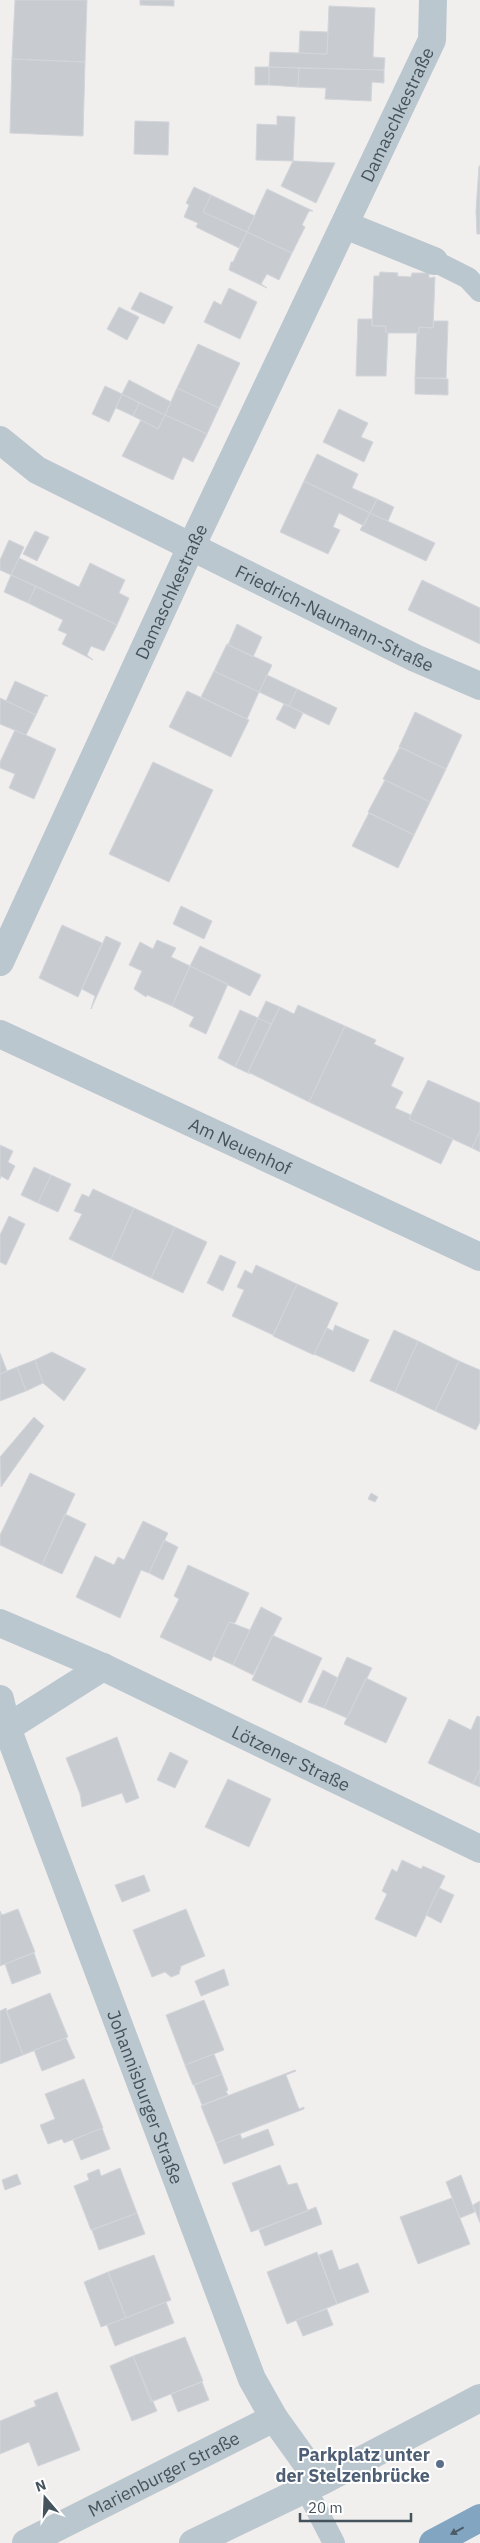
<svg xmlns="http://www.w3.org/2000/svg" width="480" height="2543" font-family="'IBM Plex Sans',sans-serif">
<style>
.building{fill:#c8ccd1;stroke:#d2d5da}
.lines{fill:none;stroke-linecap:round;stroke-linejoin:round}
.service{stroke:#bbc7ce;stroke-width:22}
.minor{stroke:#bbc7ce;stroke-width:28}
.motorway{stroke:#82a5c1;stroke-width:28}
.oneway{fill:#4b5b67}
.service-dot{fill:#5c6f8a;stroke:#fff;stroke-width:2}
.labels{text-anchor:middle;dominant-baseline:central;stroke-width:4;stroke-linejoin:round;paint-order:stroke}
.street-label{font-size:18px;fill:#45535d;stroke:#fff}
.service-label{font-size:18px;font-weight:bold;fill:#4e5e75;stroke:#fff;text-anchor:end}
</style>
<rect width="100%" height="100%" fill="#f1eeee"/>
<!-- building -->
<path class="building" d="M15 0H87L85 62 12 59Z
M140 0H174V6L140 5Z
M329 6 375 8 373 57 385 58 384 70 269 67 270 52 327 54Z
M300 31 328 32 327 54 299 53Z
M12 59 85 62 83 136 10 133Z
M255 67H269V85H255Z
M269 67 299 68 298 87 269 85Z
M299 68 384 70V83L372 82 371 101 325 99 326 88 298 87Z
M277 116 295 117 293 161 256 160 257 124 277 125Z
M135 121 169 122 168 155 134 154Z
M293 161 335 163 316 203 281 186Z
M479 166H480V234H477L476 211Z
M194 187 211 195 203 212 247 232 239 248 196 227 198 223 184 217 189 205 186 203Z
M267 189 313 211H309L302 225 305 227 292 253 247 232Z
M211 195 255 216 247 232 203 212Z
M247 232 292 253 279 280 267 274 261 284 267 288 229 270 231 262H233Z
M380 272 398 273 397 276 411 277 412 273H429V278L435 277 433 328 419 327V333H388L386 332V326H372L374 276H379Z
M229 288 257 302 240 339 204 322 214 301 221 305Z
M140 292 173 307 164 324 131 309Z
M119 307 139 317 127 340 107 329Z
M358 319H372V326H386V332L388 333 386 376H356Z
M434 321H448L446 378H415L417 333H419V327L433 328Z
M198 344 240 363 219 408 177 388Z
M415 378 448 379V395L415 394Z
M129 380 171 402 165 415 122 394Z
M105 386 122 394 109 422 92 414Z
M177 388 219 408 207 434 165 415Z
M122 394 139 403 133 416 116 408Z
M139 403 165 415 158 429 133 416Z
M339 409 368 423 361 437 373 442 364 462 323 442Z
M165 415 207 434 193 462 183 457 173 480 122 456 141 420 158 429Z
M317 454 358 474 352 488 377 499 370 513 304 481Z
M304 481 370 513 364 526 339 513 333 527 340 530 328 554 280 532Z
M377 499 394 507 388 521 370 513Z
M370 513 435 543 426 561 360 530Z
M35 531 49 537 37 561 23 554Z
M9 540 24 547 11 575 0 570V560Z
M19 558 79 587 90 563 125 580 119 593 129 598 117 625 11 575Z
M11 575 36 586 28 603 4 592Z
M422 580 480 608V644L408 610Z
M36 586 117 625 104 651 91 646 87 655 93 660 62 644 67 634 58 630 63 620 28 603Z
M237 624 262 637 253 657 228 645Z
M227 644 272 665 259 692 214 671Z
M214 671 259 692 247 719 201 697Z
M267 675 297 689 289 706 259 692Z
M15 681 48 696H45L36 715 6 701Z
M297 689 337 708 329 725 289 706Z
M187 691 249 720 231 757 169 727Z
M0 698 36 715 26 735 0 724Z
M284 704 303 713 295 729 276 719Z
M415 712 462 735 446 769 399 747Z
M15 730 56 749 34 799 9 788 15 774 0 768V762Z
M400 747 446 769 430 802 383 779Z
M153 762 213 790 169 882 109 854Z
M385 780 430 802 414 835 368 812Z
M369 813 414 835 398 868 352 846Z
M181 906 212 921 204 939 173 924Z
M62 925 102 943 78 997 39 978Z
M106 936 121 943 91 1009 95 996 82 989Z
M157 940 176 948 171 957 190 966 172 1006 147 995 146 997 134 989 142 971 129 965 140 942 153 949Z
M200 946 261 975 250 996 190 966Z
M190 966 228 984 206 1034 189 1026 194 1017 172 1006Z
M266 1001 280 1007 271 1024 258 1018Z
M298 1005 345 1026 309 1102 248 1072 280 1007 294 1014Z
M240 1010 258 1018 235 1067 218 1058Z
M258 1018 271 1024 248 1072 250 1074 235 1067Z
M345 1026 376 1040 374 1044 404 1058 391 1086 403 1092 395 1108 411 1115 409 1119 453 1139 441 1164 309 1102Z
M428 1080 480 1103V1131L472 1148 409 1119Z
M480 1131V1152L472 1148Z
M0 1145 13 1151 8 1162 15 1166 8 1180 1 1176 0 1179Z
M34 1167 51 1175 38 1203 21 1195Z
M51 1175 71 1184 58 1212 38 1203Z
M93 1189 134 1208 111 1259 69 1239 82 1214 74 1211 82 1194 89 1197Z
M134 1208 175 1227 151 1278 111 1259Z
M9 1216 25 1224 6 1265 0 1262V1235Z
M175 1227 207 1242 183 1293 151 1278Z
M220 1255 236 1262 223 1291 207 1283Z
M256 1265 297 1284 273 1335 232 1316 244 1290 237 1287 245 1270 252 1274Z
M297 1284 338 1303 314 1355 273 1336Z
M335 1325 369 1340 354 1372 314 1354 327 1328 333 1331Z
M394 1330 418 1341 395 1392 370 1381Z
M418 1341 459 1361 435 1411 395 1392Z
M52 1352 86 1369 64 1401 43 1383 35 1360Z
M0 1353 7 1371 0 1374Z
M35 1360 43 1383 26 1391 17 1367Z
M459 1361 480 1370V1422L476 1430 435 1411Z
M17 1367 26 1391 0 1401V1374Z
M34 1417 44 1426 1 1487 0 1457Z
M30 1473 75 1494 42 1565 0 1545V1535Z
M371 1493 378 1497 375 1502 368 1499Z
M65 1514 86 1524 62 1574 42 1565Z
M143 1521 168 1533 149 1573 141 1570 120 1618 76 1597 95 1556 114 1565 118 1557 124 1560Z
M164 1540 178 1547 163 1580 149 1573Z
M188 1565 249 1593 235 1623 229 1622 211 1661 160 1637 179 1599 174 1596Z
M261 1607 282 1618 253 1675 233 1665Z
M229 1622 250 1630 233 1665 213 1656Z
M272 1635 322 1658 301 1703 252 1680Z
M347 1657 372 1668 347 1718 324 1708Z
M323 1670 338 1678 324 1708 308 1702Z
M366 1678 407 1698 386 1743 344 1724Z
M477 1716 480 1717V1769L473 1784 428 1763 449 1719 471 1730Z
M117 1737 139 1798 126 1803 122 1793 82 1807 80 1794 66 1758Z
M170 1752 188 1761 175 1788 157 1780Z
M480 1769V1787L473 1784Z
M228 1779 271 1799 249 1847 205 1827Z
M402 1860 421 1869 423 1866 445 1876 416 1937 375 1919 387 1894 382 1891 392 1869 397 1872Z
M144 1875 150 1891 122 1902 115 1885Z
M439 1888 454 1895 441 1923 426 1915Z
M18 1909 35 1952 0 1966V1911L2 1915Z
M186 1909 205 1956 181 1966 179 1974 171 1977 165 1972 152 1977 133 1930Z
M34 1953 41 1973 12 1984 5 1964Z
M224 1969 229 1985 201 1996 195 1981Z
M50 1993 68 2037 23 2055 6 2011Z
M204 2000 224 2050 185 2065 166 2015Z
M6 2008 23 2055 0 2064V2011Z
M66 2038 75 2058 42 2071 34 2050Z
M214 2054 222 2074 193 2085 185 2065Z
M295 2070 296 2071 286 2075 299 2109 304 2107V2109L216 2143 201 2106Z
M222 2074 228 2090 226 2091 228 2095 202 2105 194 2085Z
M84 2079 103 2128 64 2143 62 2139 48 2144 40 2125 55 2119 45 2094Z
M102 2128 110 2149 81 2160 73 2140Z
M268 2129 274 2145 224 2164 216 2143 240 2134 242 2139Z
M280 2165 288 2185 297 2183 308 2211 251 2232 232 2183Z
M120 2168 137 2213 91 2230 74 2186 89 2180 87 2174 99 2169 101 2176Z
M17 2174 21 2184 5 2190 2 2180Z
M461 2175 475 2212 460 2218 446 2182Z
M452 2198 470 2244 418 2264 400 2217Z
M480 2201V2223L473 2205Z
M316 2207 322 2224 265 2246 259 2230Z
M137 2213 145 2234 99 2250 92 2230Z
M332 2250 339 2270 358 2263 369 2292 337 2304 319 2255Z
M317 2252 337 2304 287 2324 267 2272Z
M154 2255 171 2300 126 2318 108 2272Z
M108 2272 126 2318 101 2327 84 2282Z
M166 2302 174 2323 115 2346 107 2325Z
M327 2309 333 2325 303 2336 296 2320Z
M185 2337 203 2381 151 2402 133 2356Z
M133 2356 157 2411 132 2421 110 2366Z
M202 2382 209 2400 178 2412 171 2394Z
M57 2392 80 2450 38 2466 29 2442 0 2454V2421L36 2406 34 2401Z"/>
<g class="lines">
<!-- service -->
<path class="service" d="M434 261 468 278 480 291
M306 2489 334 2543"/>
<!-- minor -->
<g class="minor">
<path d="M345 225 434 261"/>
<path id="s1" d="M0 440 37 470 415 658 480 686"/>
<path id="s2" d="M0 962 192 545 432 40 433 0"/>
<path id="s3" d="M0 1034 480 1257"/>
<path id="s4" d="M0 1623 103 1667 480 1849"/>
<path id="s5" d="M0 1699 7 1728 252 2379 274 2418 320 2482"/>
<path d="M7 1728 103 1667"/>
<path id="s6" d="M26 2543 274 2418"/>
<path d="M193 2543 320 2482 480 2398"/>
</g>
<!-- motorway -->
<path class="motorway" d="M433 2543 480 2518"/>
</g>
<!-- one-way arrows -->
<defs><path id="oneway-solid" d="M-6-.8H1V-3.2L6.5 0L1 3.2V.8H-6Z" transform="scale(1.25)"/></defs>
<use class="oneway" href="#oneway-solid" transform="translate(457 2531) rotate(152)"/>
<!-- markers -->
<circle class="service-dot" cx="440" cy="2464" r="5"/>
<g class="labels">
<!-- street labels -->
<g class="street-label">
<text stroke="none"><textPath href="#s2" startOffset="936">Damaschkestraße</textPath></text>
<text stroke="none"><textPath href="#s2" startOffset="408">Damaschkestraße</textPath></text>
<text stroke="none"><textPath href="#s1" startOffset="380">Friedrich-Naumann-Straße</textPath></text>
<text stroke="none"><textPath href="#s3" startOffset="265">Am Neuenhof</textPath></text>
<text stroke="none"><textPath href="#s4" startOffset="321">Lötzener Straße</textPath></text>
<text stroke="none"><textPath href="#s5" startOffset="424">Johannisburger Straße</textPath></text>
<text stroke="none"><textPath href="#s6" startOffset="154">Marienburger Straße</textPath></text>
</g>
<!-- service labels -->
<g class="service-label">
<text x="430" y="2454">Parkplatz unter<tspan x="430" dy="21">der Stelzenbrücke</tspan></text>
</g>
</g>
<!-- north arrow -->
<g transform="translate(45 2498) rotate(341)" stroke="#ffffff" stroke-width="4" paint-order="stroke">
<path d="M0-4L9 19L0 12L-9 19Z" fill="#45535d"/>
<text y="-8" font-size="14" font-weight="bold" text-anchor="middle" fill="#45535d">N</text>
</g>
<!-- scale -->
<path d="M300 2513v8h111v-8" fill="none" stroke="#45535d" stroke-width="2.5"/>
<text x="308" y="2513" font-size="15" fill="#45535d" stroke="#ffffff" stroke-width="4" paint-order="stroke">20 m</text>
</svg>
